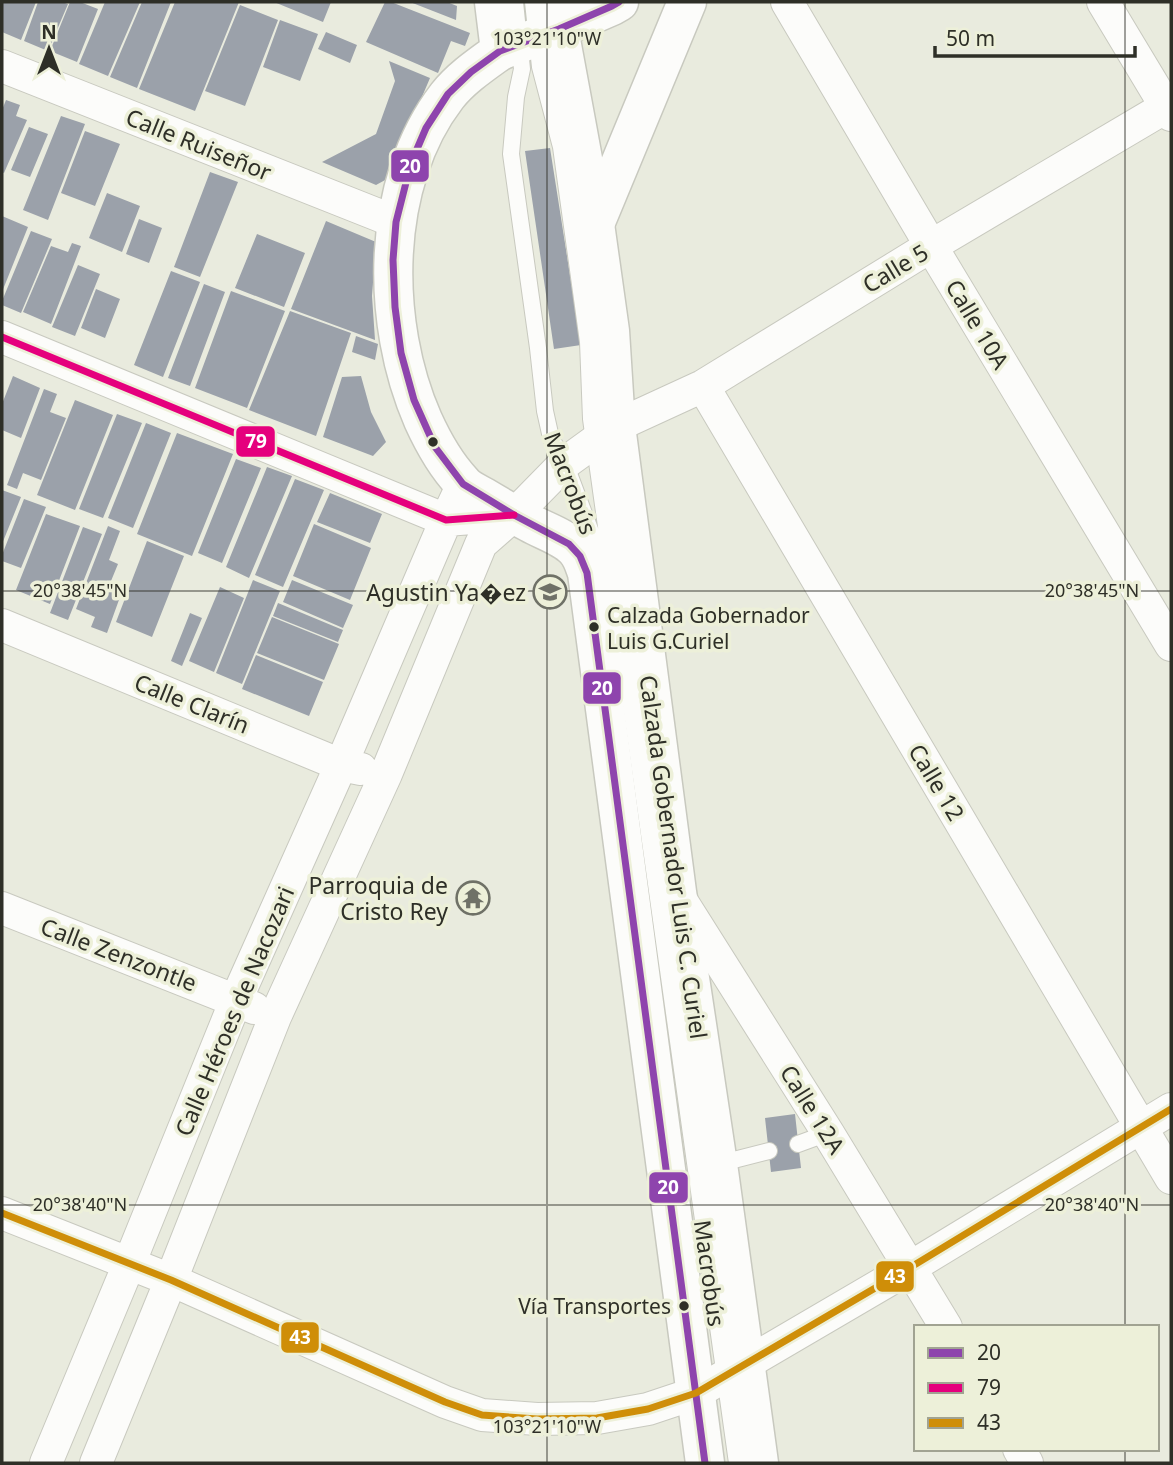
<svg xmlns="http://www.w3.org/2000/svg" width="1173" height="1465" font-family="'Noto Sans',sans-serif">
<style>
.building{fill:#9ba1aa}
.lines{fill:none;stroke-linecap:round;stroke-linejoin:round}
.lane-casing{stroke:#c8c9bf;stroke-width:18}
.street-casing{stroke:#c8c9bf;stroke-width:34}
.secondary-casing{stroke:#c8c9bf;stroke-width:41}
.primary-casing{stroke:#c8c9bf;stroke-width:41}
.lane{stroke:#fcfcfa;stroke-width:16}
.street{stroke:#fcfcfa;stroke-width:32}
.secondary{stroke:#fcfcfa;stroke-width:38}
.primary{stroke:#fcfcfa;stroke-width:38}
.bus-1-casing{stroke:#edf0d9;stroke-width:12}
.bus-2-casing{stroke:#edf0d9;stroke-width:12}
.bus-3-casing{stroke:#edf0d9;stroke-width:12}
.bus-1{stroke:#8e44ad;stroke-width:7}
.bus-2{stroke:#e5007d;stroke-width:7}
.bus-3{stroke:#cf8e08;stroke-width:7}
.ticks{fill:none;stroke:#2e2f27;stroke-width:2;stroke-opacity:0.45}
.bus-dot{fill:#2e2f27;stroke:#edf0d9;stroke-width:2.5}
.labels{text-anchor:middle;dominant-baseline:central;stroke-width:7;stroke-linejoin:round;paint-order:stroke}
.bus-label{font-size:21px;fill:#2e2f27;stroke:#edf0d9;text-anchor:start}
.street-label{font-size:23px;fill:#2e2f27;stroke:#edf0d9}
.poi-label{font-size:23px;fill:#2e2f27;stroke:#edf0d9;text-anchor:end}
.ticks-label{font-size:18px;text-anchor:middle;fill:#2e2f27;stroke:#edf0d9;stroke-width:7;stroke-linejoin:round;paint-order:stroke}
.line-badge{stroke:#edf0d9;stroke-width:2.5}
.badge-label{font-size:19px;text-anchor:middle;font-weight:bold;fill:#fff}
</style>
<rect width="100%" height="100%" fill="#e9ebde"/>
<!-- building -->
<path class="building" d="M2 2H36L21 40 2 32Z
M38 2H62L68 4 48 51 24 41Z
M70 2H80L98 9 77 62 50 51Z
M105 2H140L108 76 79 64Z
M142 2H171L137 88 110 77Z
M175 2H239L195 111 139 89Z
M274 2H331L323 22Z
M385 2H391L470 33 465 46 451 41 438 73 366 42Z
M410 2H447L457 6 456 20Z
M240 5 278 20 245 106 205 91Z
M280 20 318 34 300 81 263 67Z
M326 32 357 45 350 63 318 49Z
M389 61 430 78 387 179 376 185 322 162 376 134 395 81Z
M6 100 20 105 16 116 27 120 4 173 2 172V110Z
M61 116 85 124 48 220 23 210Z
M29 127 48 134 30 177 11 170Z
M85 131 120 144 95 206 61 193Z
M550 148 581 345 554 349 525 151Z
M210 172 238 182 200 277 174 267Z
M107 193 140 206 122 252 89 238Z
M2 216 28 227 2 292Z
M139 219 162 228 149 263 126 254Z
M326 221 376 242 372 296 375 340 291 309Z
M31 231 52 239 21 313 2 305V301Z
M257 234 305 253 284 307 235 288Z
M72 243 81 246 51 324 23 312 51 246 68 252Z
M78 265 100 274 75 336 52 327Z
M171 271 200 282 163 377 134 365Z
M204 284 225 292 190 386 168 378Z
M96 289 120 299 105 338 81 328Z
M231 291 285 311 247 408 195 388Z
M290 311 351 333 316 436 249 410Z
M356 336 378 344 375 360 352 352Z
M13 376 40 388 21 438 2 430V404Z
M361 376 371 412 386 442 373 456 323 437 342 377Z
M44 389 57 394 50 412 66 418 41 480 23 473 17 489 7 485Z
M75 400 113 415 75 510 37 495Z
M117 414 142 423 103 518 79 509Z
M146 423 171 433 133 528 108 518Z
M177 433 233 454 192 556 137 534Z
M236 459 261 468 222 563 198 553Z
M267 467 292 476 249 578 226 567Z
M295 479 324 490 283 587 255 575Z
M2 490 21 497 2 544Z
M330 493 382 514 370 543 317 522Z
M24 499 46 507 21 568 2 561V555Z
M46 514 80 526 50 604 16 590Z
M314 524 371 548 350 600 293 576Z
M108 526 120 531 109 560 118 564 111 581 124 586 107 633 91 627 95 617 76 609Z
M83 527 102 534 68 620 50 613Z
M147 541 184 556 152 637 116 622Z
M253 580 280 591 242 684 216 673Z
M292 580 353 605 343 628 283 602Z
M220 587 244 598 214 672 189 661Z
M278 603 343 630 338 642 273 616Z
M190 613 202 618 182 666 171 661Z
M272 617 339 644 324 680 257 653Z
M256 655 323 682 309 716 242 689Z
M795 1114 801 1168 771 1172 765 1118Z"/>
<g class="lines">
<defs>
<path id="lane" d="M515 2 522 69 516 97 511 154 538 348 545 411 551 438 565 463 591 532 597 560
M533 2 540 67 561 147 588 342 591 419 737 1463
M798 1144 828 1133
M718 1164 769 1151"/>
<path id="street" d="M787 2 931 246 1171 645
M1103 2 1171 115
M2 66 396 222
M2 337 446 520 514 515
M703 386 1171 1178
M2 625 341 765 361 769
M679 897 828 1133 946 1327
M2 908 254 1008
M2 1213 171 1280 445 1402 482 1415 537 1419 597 1418 648 1409 696 1393 911 1267 1171 1109
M1019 1449 1027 1463
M46 1463 129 1264 236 1000 341 765 446 520 463 484
M96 1463 171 1280 275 1017 386 774 481 544 514 515 565 463 616 426 703 386 931 246 1171 104"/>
<path id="secondary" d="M500 51 559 29 612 6 619 2
M595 224 687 2"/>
<path id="primary" d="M494 2 500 51C482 64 461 78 447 96 380 183 380 322 423 420 433 442 445 464 462 482 467 489 477 493 484 497 499 506 514 515 530 523 544 531 564 537 575 549 582 556 584 565 587 573L705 1463
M557 2 559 29 595 224 610 331 616 426 677 892 718 1164 759 1463"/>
</defs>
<!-- lane casing -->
<use href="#lane" class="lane-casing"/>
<!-- street casing -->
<use href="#street" class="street-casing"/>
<!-- secondary casing -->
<use href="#secondary" class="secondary-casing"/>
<!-- primary casing -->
<use href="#primary" class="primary-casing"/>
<!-- lane -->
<use href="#lane" class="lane"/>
<!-- street -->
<use href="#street" class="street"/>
<!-- secondary -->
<use href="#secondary" class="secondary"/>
<!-- primary -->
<use href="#primary" class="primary"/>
<defs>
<path id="bus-1" d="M619 2 612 6 559 29 500 51 471 72 448 94 426 128 411 163 396 222 393 260 395 307 401 353 414 400 435 447 463 484 514 515 569 544 580 556 587 573 705 1463"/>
<path id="bus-2" d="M2 337 446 520 514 515"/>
<path id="bus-3" d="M2 1213 171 1280 445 1402 482 1415 537 1419 597 1418 648 1409 696 1393 911 1267 1171 1109"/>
</defs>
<!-- bus-1 casing -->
<use href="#bus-1" class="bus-1-casing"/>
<!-- bus-2 casing -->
<use href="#bus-2" class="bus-2-casing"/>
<!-- bus-3 casing -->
<use href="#bus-3" class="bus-3-casing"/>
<!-- bus-1 -->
<use href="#bus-1" class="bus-1"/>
<!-- bus-2 -->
<use href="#bus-2" class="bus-2"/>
<!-- bus-3 -->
<use href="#bus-3" class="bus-3"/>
</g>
<!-- ticks -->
<path class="ticks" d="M547 2V1463M1125 2V1327M2 591H1171M2 1205H1171M1125 1449V1463"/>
<!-- icons -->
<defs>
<symbol id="school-ring" viewBox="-11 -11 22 22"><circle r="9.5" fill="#edf0d9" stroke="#6f7167" stroke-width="1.5"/><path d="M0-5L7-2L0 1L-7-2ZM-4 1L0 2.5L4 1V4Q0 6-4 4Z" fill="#6f7167"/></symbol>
<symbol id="temple-ring" viewBox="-11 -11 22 22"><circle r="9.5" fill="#edf0d9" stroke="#6f7167" stroke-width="1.5"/><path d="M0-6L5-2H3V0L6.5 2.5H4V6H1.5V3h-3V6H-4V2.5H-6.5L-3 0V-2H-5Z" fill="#6f7167"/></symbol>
</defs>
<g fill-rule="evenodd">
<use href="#school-ring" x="531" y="573" width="38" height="38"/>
<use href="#temple-ring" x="454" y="879" width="38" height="38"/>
</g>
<!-- markers -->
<g class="bus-dot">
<circle cx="433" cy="442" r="6"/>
<circle cx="594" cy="627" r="6"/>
<circle cx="684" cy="1306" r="6"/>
</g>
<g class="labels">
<!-- bus labels -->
<g class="bus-label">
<text x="607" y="615">Calzada Gobernador<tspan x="607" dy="26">Luis G.Curiel</tspan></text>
<text x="671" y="1306" text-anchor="end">Vía Transportes</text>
</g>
<!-- street labels -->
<g class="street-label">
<text transform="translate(199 144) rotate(22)">Calle Ruiseñor</text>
<text transform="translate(895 268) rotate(-31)">Calle 5</text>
<text transform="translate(978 324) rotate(59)">Calle 10A</text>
<text transform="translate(571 483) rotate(69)">Macrobús</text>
<text transform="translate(192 703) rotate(22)">Calle Clarín</text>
<text transform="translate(937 782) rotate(59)">Calle 12</text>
<text transform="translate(674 857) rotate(82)">Calzada Gobernador Luis C. Curiel</text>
<text transform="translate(119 954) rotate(21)">Calle Zenzontle</text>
<text transform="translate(234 1011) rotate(-67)">Calle Héroes de Nacozari</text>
<text transform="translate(813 1109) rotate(58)">Calle 12A</text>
<text transform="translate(710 1273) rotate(82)">Macrobús</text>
</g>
<!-- poi labels -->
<g class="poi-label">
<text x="526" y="592">Agustin Ya�ez</text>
<text x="448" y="885">Parroquia de<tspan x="448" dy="26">Cristo Rey</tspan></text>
</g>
</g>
<g class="ticks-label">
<text x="547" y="45">103°21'10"W</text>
<text x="80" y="597">20°38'45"N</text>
<text x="1092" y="597">20°38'45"N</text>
<text x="80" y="1211">20°38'40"N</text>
<text x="1092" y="1211">20°38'40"N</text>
<text x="547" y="1433">103°21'10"W</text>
</g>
<g class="line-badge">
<rect x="390" y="149" width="40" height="34" rx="7" fill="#8e44ad"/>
<rect x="235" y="425" width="41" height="33" rx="7" fill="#e5007d"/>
<rect x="582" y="671" width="40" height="34" rx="7" fill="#8e44ad"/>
<rect x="648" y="1171" width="41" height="33" rx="7" fill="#8e44ad"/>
<rect x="875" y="1260" width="40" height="33" rx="7" fill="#cf8e08"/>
<rect x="280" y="1321" width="40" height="33" rx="7" fill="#cf8e08"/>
</g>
<g class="badge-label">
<text x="410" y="173">20</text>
<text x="256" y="448">79</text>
<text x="602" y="695">20</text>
<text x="668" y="1194">20</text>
<text x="895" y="1283">43</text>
<text x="300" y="1344">43</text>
</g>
<!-- border -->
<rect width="1173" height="1465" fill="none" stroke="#2e2f27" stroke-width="7"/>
<!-- legend -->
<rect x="914" y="1325" width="245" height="126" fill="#edf0d9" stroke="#a1a392" stroke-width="2"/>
<rect x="928" y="1348" width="35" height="10" fill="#8e44ad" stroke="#a1a392" stroke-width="2"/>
<text x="977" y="1360" font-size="21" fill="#2e2f27">20</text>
<rect x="928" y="1383" width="35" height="10" fill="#e5007d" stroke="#a1a392" stroke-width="2"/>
<text x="977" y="1395" font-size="21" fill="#2e2f27">79</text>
<rect x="928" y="1418" width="35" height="10" fill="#cf8e08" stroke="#a1a392" stroke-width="2"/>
<text x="977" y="1430" font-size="21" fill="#2e2f27">43</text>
<!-- north arrow -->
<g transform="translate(49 49)" stroke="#edf0d9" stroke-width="5" paint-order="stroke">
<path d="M0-5L12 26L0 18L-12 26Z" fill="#2e2f27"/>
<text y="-10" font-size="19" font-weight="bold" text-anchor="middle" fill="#2e2f27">N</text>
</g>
<!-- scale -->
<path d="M935 46v10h200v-10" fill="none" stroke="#2e2f27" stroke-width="3.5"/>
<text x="946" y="46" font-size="21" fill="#2e2f27" stroke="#edf0d9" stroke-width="5" paint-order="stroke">50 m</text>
</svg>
